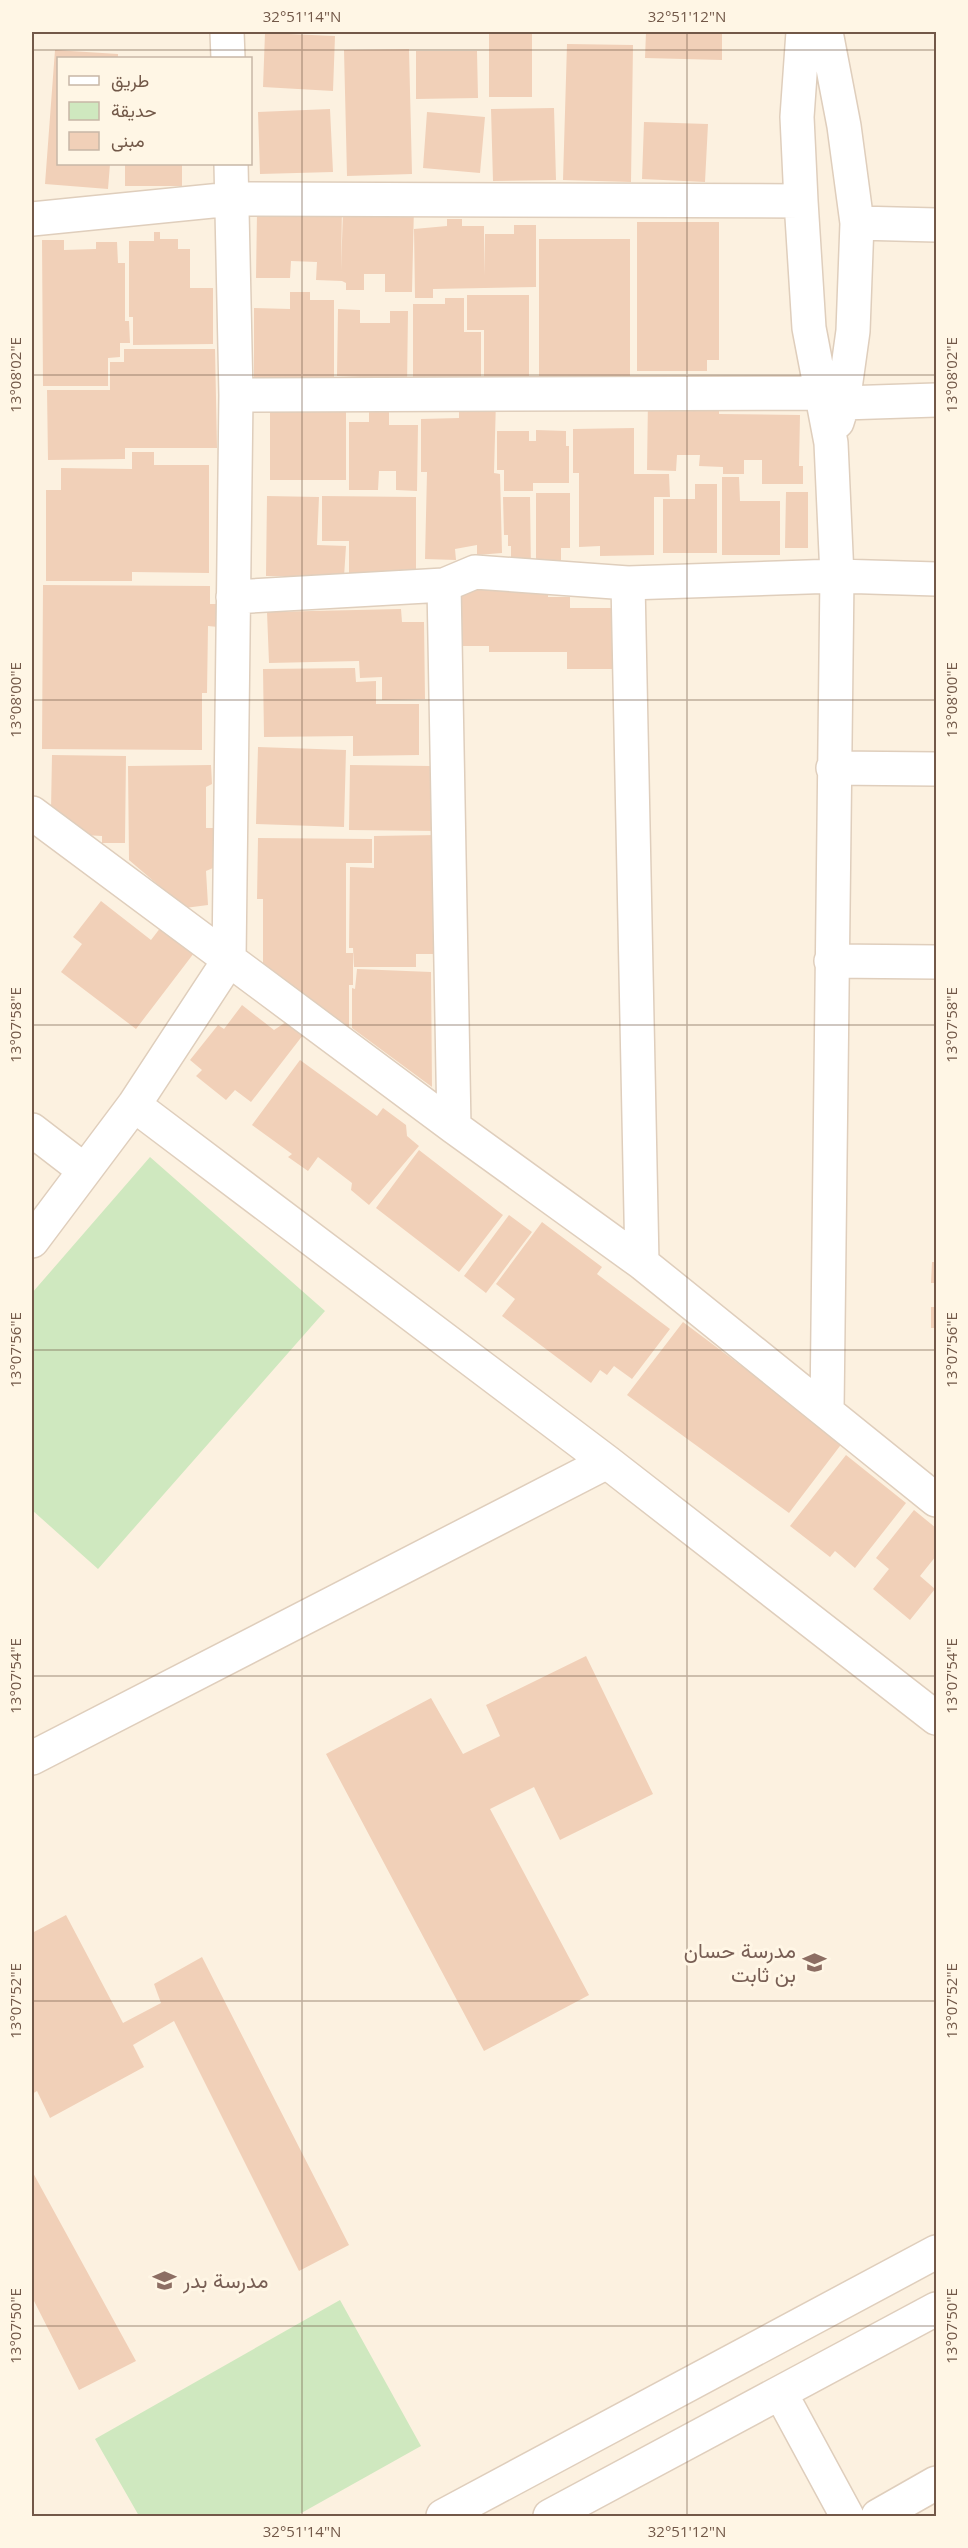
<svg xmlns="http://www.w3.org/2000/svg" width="968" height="2548" font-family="'Open Sans',Vazirmatn,sans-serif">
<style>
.green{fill:#cfe8bf}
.building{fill:#f1d0b8}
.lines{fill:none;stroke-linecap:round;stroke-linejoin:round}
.minor-casing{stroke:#dfcebc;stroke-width:36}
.minor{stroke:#fff;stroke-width:33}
.ticks{fill:none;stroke:#725848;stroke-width:1.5;stroke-opacity:0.45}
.labels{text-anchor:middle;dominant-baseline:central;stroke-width:6;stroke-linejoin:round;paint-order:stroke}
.education-label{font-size:21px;fill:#785e54;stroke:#fff6e5;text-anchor:end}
.neatline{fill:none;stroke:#725848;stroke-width:2}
.ticks-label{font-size:15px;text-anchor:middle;fill:#725848}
</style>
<rect width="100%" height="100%" fill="#fcf1e0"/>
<!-- green -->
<path class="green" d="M150 1157 325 1311 98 1569 32 1510V1293Z
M340 2300 421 2446 296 2516H139L95 2439Z"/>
<!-- building -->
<path class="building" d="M489 32H532V97H489Z
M646 32H722V60L645 58Z
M265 33 335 36 333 91 263 87Z
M567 44 633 45 631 182 563 180Z
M409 49 412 174 347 176 344 50Z
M55 50 118 54V58H58V164H110L108 189 45 184Z
M416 51H477L478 98 416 99Z
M554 108 556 180 493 181 491 109Z
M330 109 333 172 260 174 258 112Z
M427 112 485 117 480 173 423 168Z
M644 122 708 124 705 182 642 179Z
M125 164H182V186H125Z
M342 204 341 271 343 212 414 206 412 292H385V274H364V290H346V283L342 281 316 280 317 262 291 261 290 278H256L257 213Z
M447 219H462V226H484V276L485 234H514V225H536V287L433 289V298H415L414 229 447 226Z
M637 222H719V360H707V371H637Z
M154 232H160V239H178V249H190V288H213V344L133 345V317H129V241H154Z
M539 239H630V380H539Z
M42 240H64V250L96 249V242H117L118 263H125V321H129L130 343H120V357L108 358V386H43Z
M290 292H310V300H334V380H254V308L290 309Z
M467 295H529V387L484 378V330H467Z
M445 298H464V332H481V378L413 384V304H445Z
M338 309 360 310V323H390V311H408L407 387 360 386V377L337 376Z
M124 349H215L217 448H125V459L48 460 47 390H110V362H124Z
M648 398H719V414L800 415 799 466H803V484H762V460H744V474H723V467L699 466 700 455H677L676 471 647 470Z
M496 400 494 473 500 474 502 553 477 555V545L455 549 456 560 425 559 427 472H421V419L459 418V402Z
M270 402 346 409V480H270Z
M369 408H389V425H418L417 491 396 490V471H379L378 490H349V422H369Z
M634 428V474H669L670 497H654V555L600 556V546L579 547V473H573V429Z
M536 430 566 431V446H569V483H533V491H504V470H497V431H529V441H536Z
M132 452H154V465H209V573L132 572V581H46V490H61V468L132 469Z
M722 477H739L740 501H780V555H722Z
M695 484H717V553H663V499H695Z
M786 492H808V548H785Z
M536 493H570V548H561V560H536Z
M267 496 319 497 317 545 346 546 344 577 266 576Z
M322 496 416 497V576H349V541H322Z
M503 497H530L531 574H511V546H508V535H504Z
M43 585 210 586V604H219L218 627 208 626 207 693H202V750L42 749Z
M462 585 548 586V597H570V608H616V669H567V652H489V646H462Z
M401 609 402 622H424L425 699 382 700V677L360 678 359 661 269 663 267 612Z
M355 668 356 682 376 681V704H419V755L353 756V736L264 737 263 669Z
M258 747 346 750 344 827 256 824Z
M52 755 126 756 125 843H102V836L84 835 51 810Z
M211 765 212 784 206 787V828H213V868L206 871 208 905 185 908 129 860 128 766Z
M350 765 430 766V776H439L438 831 349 830Z
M438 835 439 954H416V967H354L353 948H349L350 867 374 868V836Z
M258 838 372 839V863H346V953H353V985H349V1030L263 973V899H257Z
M101 901 151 940 161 927 194 953 136 1029 61 972 82 944 73 937Z
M357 969 431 972 432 1087 352 1028V988L355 989Z
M242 1005 274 1030 286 1022 303 1035 251 1102 235 1090 226 1100 196 1076 202 1070 190 1060 218 1025 224 1029Z
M300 1060 377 1116 383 1108 406 1125 407 1136 419 1146 369 1205 351 1190 352 1183 318 1157 308 1171 288 1157 292 1154 252 1125Z
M419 1150 503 1215 459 1272 376 1208Z
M509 1215 532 1232 486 1293 464 1276Z
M542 1222 602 1267 597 1274 670 1329 632 1379 614 1366 607 1375 600 1370 591 1383 502 1316 515 1299 496 1284Z
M932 1262H936V1283H931Z
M931 1307H936V1328H931Z
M683 1322 843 1442 789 1513 627 1395Z
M846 1455 906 1503 855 1568 835 1551 830 1557 790 1526Z
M914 1510 936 1528V1556L920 1576 935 1589 910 1620 873 1589 889 1569 876 1558Z
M586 1656 653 1794 560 1840 534 1787 490 1809 589 1995 484 2051 326 1754 431 1698 463 1754 500 1736 486 1705Z
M66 1915 123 2023 161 2003 154 1984 202 1957 349 2245 299 2271 174 2021 133 2045 144 2067 50 2118 37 2091 32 2094V1933Z
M32 2171 136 2361 79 2390 32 2297Z"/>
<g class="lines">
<defs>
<path id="minor" d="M227 32 228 58
M803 32 797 117 801 201 809 328 831 443 837 576 827 1410
M826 32 844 126 857 223 853 331 843 403 837 422
M32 219 232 199 801 201
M857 223 936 225
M236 395 820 393 843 403 936 400
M628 583 642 1263
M444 585 454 1127
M233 597 444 585 475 572 628 583 837 576 936 579
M833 768 936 769
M32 813 454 1127 642 1263 936 1500
M831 961 936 962
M134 1105 607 1462 936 1718
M32 1130 84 1170
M32 1241 134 1105 229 960 236 395 231 164
M32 1758 607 1462
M781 2394 847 2516
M443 2516 936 2252
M550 2516 936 2309
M878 2516 936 2483"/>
</defs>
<!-- minor casing -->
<use href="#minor" class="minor-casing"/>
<!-- minor -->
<use href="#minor" class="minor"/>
</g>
<!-- ticks -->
<path class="ticks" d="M302 32V2516M687 32V2516M32 50H936M32 375H936M32 700H936M32 1025H936M32 1350H936M32 1676H936M32 2001H936M32 2326H936"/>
<!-- icons -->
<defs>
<symbol id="school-bare" viewBox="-9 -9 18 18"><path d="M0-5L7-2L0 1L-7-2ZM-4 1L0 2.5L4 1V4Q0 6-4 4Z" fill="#8d6e63" stroke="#fff6e5" stroke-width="2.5" paint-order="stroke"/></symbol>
</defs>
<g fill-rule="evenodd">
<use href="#school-bare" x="798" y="1946" width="33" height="33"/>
<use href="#school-bare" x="148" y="2264" width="33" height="33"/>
</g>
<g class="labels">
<!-- education labels -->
<g class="education-label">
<text x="796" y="1950">مدرسة حسان<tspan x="796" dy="24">بن ثابت</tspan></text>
<text x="183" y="2280" text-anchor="start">مدرسة بدر</text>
</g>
</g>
<!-- border -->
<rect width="968" height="2548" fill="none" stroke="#fff6e5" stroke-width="66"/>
<!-- legend -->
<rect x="57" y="57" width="195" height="108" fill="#fff6e5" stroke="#c7b7a6" stroke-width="1.5"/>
<rect x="69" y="76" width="30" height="9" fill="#ffffff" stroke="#c7b7a6" stroke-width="1.5"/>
<text x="111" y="87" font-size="18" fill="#725848">طريق</text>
<rect x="69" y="102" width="30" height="18" fill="#cfe8bf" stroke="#c7b7a6" stroke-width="1.5"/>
<text x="111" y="117" font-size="18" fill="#725848">حديقة</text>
<rect x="69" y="132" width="30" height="18" fill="#f1d0b8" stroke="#c7b7a6" stroke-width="1.5"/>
<text x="111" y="147" font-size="18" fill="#725848">مبنى</text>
<rect x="33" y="33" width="902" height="2482" class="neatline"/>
<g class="ticks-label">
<text x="302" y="22">32°51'14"N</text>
<text x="687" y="22">32°51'12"N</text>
<text transform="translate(952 375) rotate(-90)" y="5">13°08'02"E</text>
<text transform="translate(16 375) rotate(-90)" y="5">13°08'02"E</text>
<text transform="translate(952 700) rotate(-90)" y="5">13°08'00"E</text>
<text transform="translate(16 700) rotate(-90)" y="5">13°08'00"E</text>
<text transform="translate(952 1025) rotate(-90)" y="5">13°07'58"E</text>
<text transform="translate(16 1025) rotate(-90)" y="5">13°07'58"E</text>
<text transform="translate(952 1350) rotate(-90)" y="5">13°07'56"E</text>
<text transform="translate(16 1350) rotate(-90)" y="5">13°07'56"E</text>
<text transform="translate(16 1676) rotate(-90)" y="5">13°07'54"E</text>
<text transform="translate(952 1676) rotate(-90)" y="5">13°07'54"E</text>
<text transform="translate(16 2001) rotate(-90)" y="5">13°07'52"E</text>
<text transform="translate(952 2001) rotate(-90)" y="5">13°07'52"E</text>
<text transform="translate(16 2326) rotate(-90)" y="5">13°07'50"E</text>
<text transform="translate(952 2326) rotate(-90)" y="5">13°07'50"E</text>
<text x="302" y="2537">32°51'14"N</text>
<text x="687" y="2537">32°51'12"N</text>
</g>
</svg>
